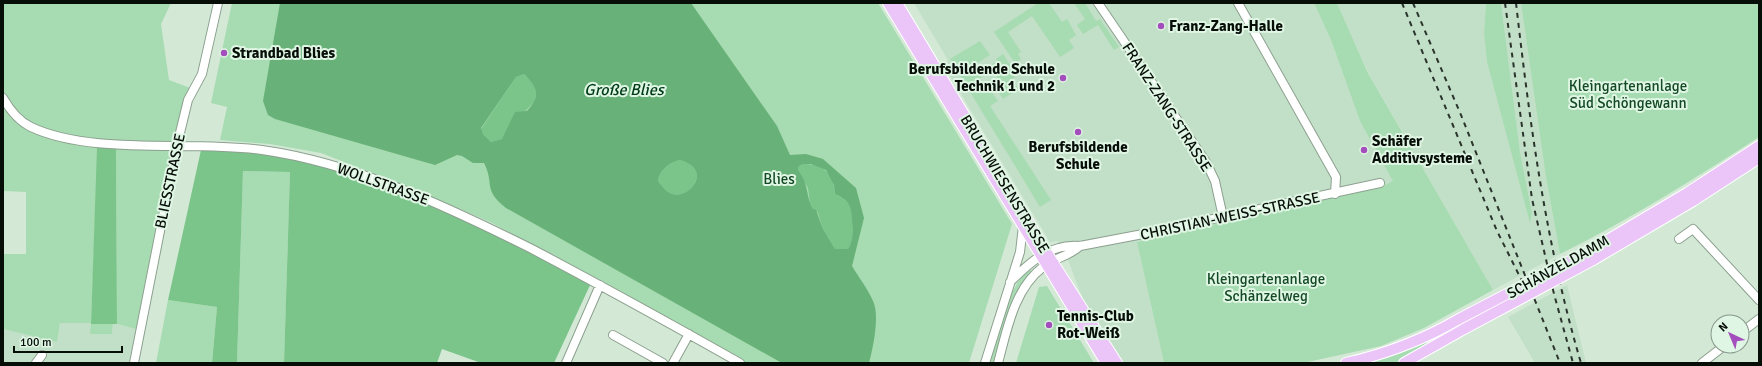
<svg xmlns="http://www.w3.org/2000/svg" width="1762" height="366" font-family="Signika,sans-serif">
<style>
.built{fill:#c2dfc7}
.green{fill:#a7dbb1}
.forest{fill:#7bc58b}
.water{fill:#68b178;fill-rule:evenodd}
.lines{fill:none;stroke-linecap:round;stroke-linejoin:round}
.minor-casing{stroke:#8ca08f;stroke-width:10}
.major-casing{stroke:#fff;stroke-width:12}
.minor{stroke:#fff;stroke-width:8}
.major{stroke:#ebc5f8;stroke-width:10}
.rail{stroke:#2b342c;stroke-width:2;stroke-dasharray:5 5;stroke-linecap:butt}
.major-bridge-casing{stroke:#fff;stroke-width:12;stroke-linecap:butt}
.major-bridge{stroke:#ebc5f8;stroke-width:10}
.poi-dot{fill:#a34ebc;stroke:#e0f6e4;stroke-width:1.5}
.labels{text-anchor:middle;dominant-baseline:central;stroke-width:4;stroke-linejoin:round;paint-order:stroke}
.poi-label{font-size:15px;font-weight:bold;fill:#070e08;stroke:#e0f6e4;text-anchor:start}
.park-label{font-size:15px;fill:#134924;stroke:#e0f6e4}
.street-label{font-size:15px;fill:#070e08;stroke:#e0f6e4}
.water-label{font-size:16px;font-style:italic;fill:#003b17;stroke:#e0f6e4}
</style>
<rect width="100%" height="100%" fill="#d3e9d6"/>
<!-- built -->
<path class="built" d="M914 3H1314L1331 40 1360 121 1394 181 1385 185 1137 242 1164 363H1117L1093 326 1065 252 1058 241 1050 242 943 64 948 60Z
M1337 3H1486L1484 33 1487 62 1530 222 1532 213 1520 152 1501 3H1521L1546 177 1560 254 1493 290 1369 74Z
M1567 285 1586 363H1535L1508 317Z
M60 323H91V334H112L113 323 136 329 129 363H3V329L57 342Z"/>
<!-- green -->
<path class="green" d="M3 3H171L161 24 169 80 190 88 184 100 171 150 136 329 117 324 116 148H98L91 323H113L112 334H90L91 323H60L57 342 3 329V254H26V192L3 191Z
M232 3H878L1012 224 969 363H747L602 281 490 222 411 188 321 153 270 144 220 140 227 107 211 103Z
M1038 3H1049L1062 22 1067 19 1076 35 1069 40 1074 48 1060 57 1032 16 1008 32 1021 52 1018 54 1021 59 1015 63 994 32Z
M1074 3H1085L1096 21 1100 19 1119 47 1114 50 1098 25 1083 34 1077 25 1085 19Z
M1314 3H1337L1368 73 1493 290 1424 328 1381 346 1303 363H1164L1137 242 1385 185 1393 181 1360 121 1331 40Z
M1486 3H1501L1520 152 1532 213 1530 223 1487 62 1484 33Z
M1521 3H1759V137C1694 179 1629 220 1560 254L1546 177Z
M980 41 990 55 974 65 982 77 975 81 980 88 986 84 998 101 990 106 1051 200 1040 207 950 59Z
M1003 54 1011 66 1009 68 1015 77 1012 79 1018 89 1003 99 991 81 998 76 991 65 997 61 996 59Z
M243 171 290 172 284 363H237Z
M1029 267 1032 272C1008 294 1002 333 993 363H990C1000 331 1006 291 1029 267Z
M1047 286 1094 363H1016L1039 287Z
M168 300 217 307 212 363H156Z
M1426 342 1427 344 1397 363H1366Z"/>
<!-- forest -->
<path class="forest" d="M524 74 533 83 537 91 534 102 509 128 502 139 491 142 483 134 481 129 516 77Z
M97 148H116L117 324H91Z
M201 150 250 152 318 163 409 196 484 229 591 283 554 363H481L442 349 437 363H284L290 172 243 171 237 363H212L217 307 168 300Z
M680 160C714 170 689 200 672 194 666 192 662 186 658 181 659 170 670 162 680 160Z
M803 164C824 164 834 174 835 194 841 197 846 199 850 206 856 216 855 240 848 249H835L823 229 818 213 813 209 810 204 808 188 798 170 799 166Z"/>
<!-- water -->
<path class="water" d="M280 3H691L777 126 790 155 806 154 823 159 856 188 864 218 852 266C859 278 868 289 873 301 880 315 873 348 869 363H782L506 208C482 189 495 184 484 163H473L462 156 457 155 435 165 275 119 268 115 263 101ZM524 74C538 88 541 95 527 111L515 112 502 139 491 142 483 134 481 128 516 77ZM680 160C714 170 689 200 672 194 666 192 662 186 658 181 659 170 670 162 680 160ZM803 164H811L826 170 834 185 835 194C854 202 851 211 853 228 853 235 852 243 848 249H835L823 229 816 210 813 209C805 195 810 186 798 170L799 166Z"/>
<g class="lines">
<defs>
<path id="minor" d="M1098 3 1206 162 1215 181 1223 217
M1238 3 1336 177 1335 194
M3 98C10 110 18 121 31 127 93 156 192 140 262 150 355 163 448 207 532 249 602 286 671 324 740 363
M1679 239 1693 229 1759 300
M1010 282C1029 263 1050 243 1080 246L1143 234 1380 183
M1742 332 1759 319
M613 335 663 363
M36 363 42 355
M134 363 177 145 188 100 202 74 218 3
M566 363 600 285
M673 363 689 334
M985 363 1020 252 1023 226
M998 363C1007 330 1014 289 1043 267 1054 258 1070 256 1080 246
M1702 363 1724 346"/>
<path id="major" d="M888 3 1106 363
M897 3 1052 261 1117 363
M1589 251 1687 193 1759 146
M1593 260 1693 201 1759 158
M1346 363C1386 354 1423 340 1459 319
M1404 363 1464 329"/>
</defs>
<!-- minor casing -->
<use href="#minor" class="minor-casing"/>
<!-- major casing -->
<use href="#major" class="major-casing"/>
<!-- minor -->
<use href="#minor" class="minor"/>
<!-- major -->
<use href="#major" class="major"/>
<!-- rail -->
<path class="rail" d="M1402 3 1497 231 1522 281
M1413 3 1461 115 1560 363
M1505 3 1532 199 1554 294 1573 363
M1516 3C1530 125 1546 245 1581 363"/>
<defs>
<path id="major-bridge" d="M1459 319 1589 251
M1464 329 1593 260"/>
</defs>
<!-- major-bridge casing -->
<use href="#major-bridge" class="major-bridge-casing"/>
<!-- major-bridge -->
<use href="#major-bridge" class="major-bridge"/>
</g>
<!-- markers -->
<g class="poi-dot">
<circle cx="1161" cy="26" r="4"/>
<circle cx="224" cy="53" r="4"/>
<circle cx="1063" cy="78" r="4"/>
<circle cx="1078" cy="132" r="4"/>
<circle cx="1364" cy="150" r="4"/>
<circle cx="1049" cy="325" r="4"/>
</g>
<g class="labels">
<!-- poi labels -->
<g class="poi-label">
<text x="1169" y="26">Franz-Zang-Halle</text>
<text x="232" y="53">Strandbad Blies</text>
<text x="1055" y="69" text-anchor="end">Berufsbildende Schule<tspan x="1055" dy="17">Technik 1 und 2</tspan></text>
<text x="1372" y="141">Schäfer<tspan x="1372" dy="17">Additivsysteme</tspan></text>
<text x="1078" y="147" text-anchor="middle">Berufsbildende<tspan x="1078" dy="17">Schule</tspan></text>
<text x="1057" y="316">Tennis-Club<tspan x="1057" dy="17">Rot-Weiß</tspan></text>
</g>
<!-- park labels -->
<g class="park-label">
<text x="1628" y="86">Kleingartenanlage<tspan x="1628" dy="17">Süd Schöngewann</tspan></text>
<text x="779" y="179">Blies</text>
<text x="1266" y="279">Kleingartenanlage<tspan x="1266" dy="17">Schänzelweg</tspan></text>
</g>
<!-- street labels -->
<g class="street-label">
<text transform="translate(1167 107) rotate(57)">FRANZ-ZANG-STRASSE</text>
<text transform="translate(170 181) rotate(-78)">BLIESSTRASSE</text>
<text transform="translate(383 184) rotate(20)">WOLLSTRASSE</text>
<text transform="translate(1005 184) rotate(59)">BRUCHWIESENSTRASSE</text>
<text transform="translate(1230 216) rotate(-12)">CHRISTIAN-WEISS-STRASSE</text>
<text transform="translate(1558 267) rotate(-29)">SCHÄNZELDAMM</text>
</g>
<!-- water labels -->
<g class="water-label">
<text x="624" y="90">Große Blies</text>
</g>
</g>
<!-- border -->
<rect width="1762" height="366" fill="none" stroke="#070e08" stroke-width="8"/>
<!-- north arrow -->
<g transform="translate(1730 334) rotate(316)"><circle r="19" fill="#e0f6e4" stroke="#89998c"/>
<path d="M0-3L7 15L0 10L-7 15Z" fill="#a34ebc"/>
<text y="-6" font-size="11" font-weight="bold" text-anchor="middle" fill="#070e08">N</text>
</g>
<!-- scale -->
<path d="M14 346v6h108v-6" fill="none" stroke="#070e08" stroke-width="2"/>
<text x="20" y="346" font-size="12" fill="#070e08" stroke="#e0f6e4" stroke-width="3" paint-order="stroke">100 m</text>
</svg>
